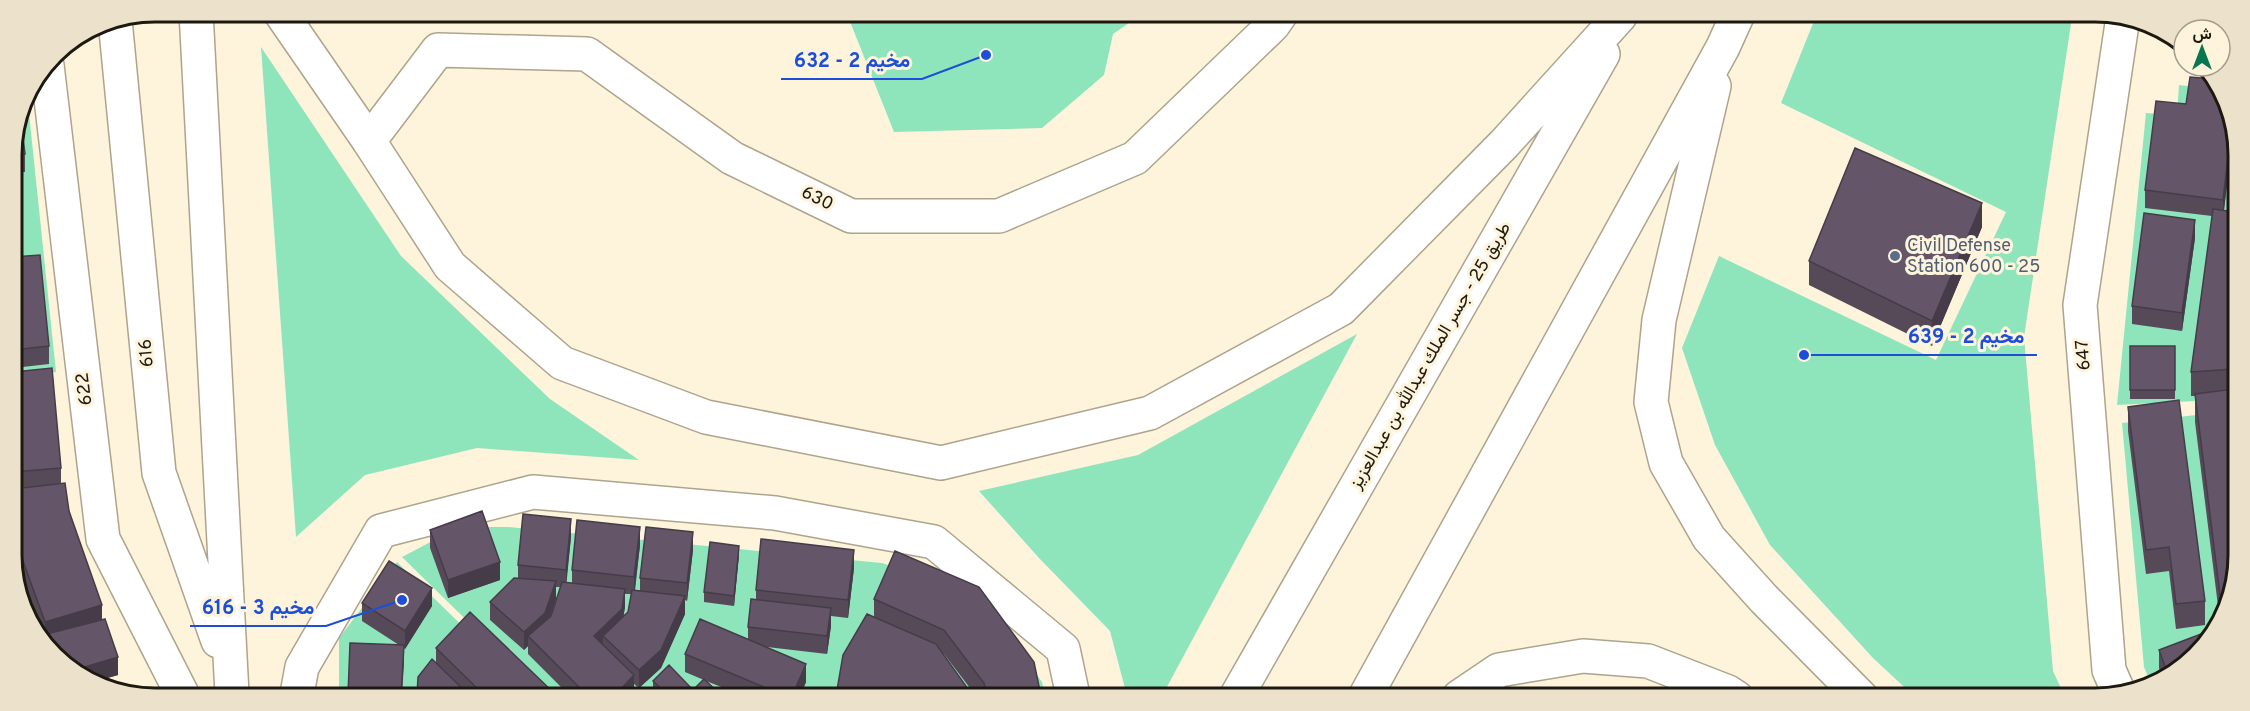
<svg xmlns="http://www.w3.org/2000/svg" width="2250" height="711" font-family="Overpass,Vazirmatn,sans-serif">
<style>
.green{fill:#8ee5bc}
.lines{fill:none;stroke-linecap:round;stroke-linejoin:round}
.minor-casing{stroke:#aea48d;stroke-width:36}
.primary-casing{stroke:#aea48d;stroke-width:36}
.minor{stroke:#fff;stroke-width:33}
.primary{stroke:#fff;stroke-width:33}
.wall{fill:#564a59;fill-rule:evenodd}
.shaded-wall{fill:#463c49}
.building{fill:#645668;stroke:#463c49;stroke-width:1.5}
.service-dot{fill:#5c6f8a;stroke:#fef3db;stroke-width:2}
.labels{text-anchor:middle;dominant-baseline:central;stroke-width:6;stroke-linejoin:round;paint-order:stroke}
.street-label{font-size:18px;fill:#1d1911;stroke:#fef3db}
.service-label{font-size:18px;fill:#4e5e75;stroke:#fef3db;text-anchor:start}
.rim{fill:none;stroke:#1d1911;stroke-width:3}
.leader{fill:none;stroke:#1d4ed8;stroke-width:2}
.callout-dot{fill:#1d4ed8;stroke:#fef3db;stroke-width:2}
.callout-label{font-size:20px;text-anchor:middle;font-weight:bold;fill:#1d4ed8;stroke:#fef3db;stroke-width:6;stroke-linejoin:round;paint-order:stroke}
</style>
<rect width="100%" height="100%" fill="#fef3db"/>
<!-- green -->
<path class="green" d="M847 14H1142L1113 34 1104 75 1042 128 894 132Z
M1816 16 2072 17 2024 337 2053 671 2066 699 1916 698 1873 658 1770 545 1715 445 1682 348 1719 256 1936 360 2006 212 1781 103Z
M261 47 401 256 550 399 639 460 477 448 365 475 296 537Z
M2179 85 2216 89 2235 128 2234 399 2117 405 2146 113 2177 115Z
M27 94 56 372 14 378 12 147 23 100Z
M1357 334 1162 696H1127L1110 631 1039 558 979 491 1138 455Z
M2234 411 2233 593 2214 635 2182 669 2150 681 2144 667 2122 423Z
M459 527H509L882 563 981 597 1042 682 1045 696 543 695 402 557Z
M397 562 533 695H339V638Z"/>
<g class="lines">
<defs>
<path id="minor" d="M196 12 232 694
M115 20 159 473 218 641
M47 65 103 539 182 694
M369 141 438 50 587 54 732 158 851 216H999L1135 158 1273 25 1280 15
M2119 693 2109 670 2080 305 2123 17"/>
<path id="primary" d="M280 12 369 141 450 266 562 363 706 417 941 463 1150 413 1341 309 1504 144 1620 16
M1714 86 1659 320 1651 402 1666 463 1709 538 1764 599 1862 698
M297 694 302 667 381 531 533 492 775 513 934 542 1063 649 1073 696
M1236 697 1603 54
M1365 697 1723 47 1737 16
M1459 697 1499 670 1583 656 1648 661 1728 692 1737 698"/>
</defs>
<!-- minor casing -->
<use href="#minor" class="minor-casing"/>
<!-- primary casing -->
<use href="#primary" class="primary-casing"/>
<!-- minor -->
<use href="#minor" class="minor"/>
<!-- primary -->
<use href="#primary" class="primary"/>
</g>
<!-- wall -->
<path class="wall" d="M2211 79 2234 126 2224 210 2235 212 2233 593 2220 622 2195 422V396H2191V372L2212 216 2145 208V190L2186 104Z
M22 104V117H19Z
M12 147 25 154V172L12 173Z
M1982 227 1932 346 1809 285V261Z
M2195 238 2182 331 2132 324V306Z
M13 257 49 346V364L14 368Z
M2130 346H2175V399H2130Z
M14 372 61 468V483L118 675 97 681 48 650 47 639 45 640 15 555Z
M2128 407 2205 601V625L2176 629 2169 571 2146 574 2128 431Z
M430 530 500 580 448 598 430 548Z
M571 537 566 582 572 583V570L640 545 635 591H640V578L693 550 687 601 685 600V614L661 668 639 688 634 684V693L632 695H569L528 654V646L524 650 490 620V602L518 578V565ZM556 587H561L550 616 556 599ZM625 594H631L628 612 623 616 625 607Z
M895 551 1041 696H976L944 654 874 617V599Z
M739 555 734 606 704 602V592Z
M854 568 848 618 831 616V626L827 654 767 647 806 682 800 696 742 695 706 681 721 695H644L653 692V681L693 690 704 680 685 672V654L748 639V627L756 600V590Z
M362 603 432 606 405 649 404 648V663L399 645 362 621Z
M436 648 556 695H417L436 663Z
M2159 650 2182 669 2162 677 2159 668Z"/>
<!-- shaded-wall -->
<path class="shaded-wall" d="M2232 122 2234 126 2223 218V200Z
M1982 203V227L1932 346V321Z
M2195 220V238L2182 331V313Z
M571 519V537L566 588V570Z
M640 527V545L634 595V577Z
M693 532V550L687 601V583Z
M739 546V555L734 606V596Z
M854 550V568L848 618V600Z
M500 562V580L448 598V580Z
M556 581V599L545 631 528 636V646L524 650V632Z
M432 588V606L405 649V631Z
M625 589V607L622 627 603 636V645L594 636Z
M685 596V614L661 668 639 688V670Z
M102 605V623L47 634V639L45 640V622Z
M831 608V626L827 654V636Z
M404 645V663L402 695H401Z
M118 657V675L97 681 78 669Z
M806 664V682L800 696H792Z
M634 675V693L632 695H615Z"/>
<!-- building -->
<path class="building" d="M2190 77 2211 79 2232 122 2223 200 2145 190 2156 101 2186 104Z
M18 121H21L25 154 12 155V147Z
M1855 148 1982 203 1932 321 1809 261Z
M2213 209 2235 212 2234 369 2191 372Z
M2144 213 2195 220 2182 313 2132 306Z
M40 255 49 346 13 350V257Z
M2130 346H2175V390H2130Z
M52 368 61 468 14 472V372Z
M2234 389 2233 593 2220 595 2195 394Z
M2179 400 2205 601 2176 604 2169 547 2146 550 2128 407Z
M65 483 69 511 102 605 45 622 14 536V489Z
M482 511 500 562 448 580 430 530Z
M523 514 571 519 566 570 518 565Z
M577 520 640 527 634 577 572 570Z
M646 527 693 532 687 583 640 578Z
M761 539 854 550 848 600 756 590Z
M710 542 739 546 734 596 704 592Z
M895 551 979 587 1034 662 1041 696H987L984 683 944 630 874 599Z
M15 557 36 622H34L15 583Z
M389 561 432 588 405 631 362 603Z
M514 578 556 581 545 613 524 632 490 602Z
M562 582 625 589 622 609 594 636 634 675 615 695H587L528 636 551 616Z
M632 590 685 596 661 650 639 670 603 636 628 612Z
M751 599 831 608 827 636 748 627Z
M470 612 556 695H484L436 648Z
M867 614 936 644 971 693 972 696H836L843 655Z
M105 619 118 657 78 669 56 655 47 634Z
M700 619 806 664 792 696H785L685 654Z
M2209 631 2212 637 2182 669 2168 674 2159 650Z
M350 643 404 645 401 695H348Z
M432 659 469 695H417L418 677Z
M669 665 693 690 704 679 721 695H668L653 681Z
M123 685 125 694H118L108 688Z
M650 689 656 695H644Z"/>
<!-- markers -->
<circle class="service-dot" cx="1895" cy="256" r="6"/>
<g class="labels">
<!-- street labels -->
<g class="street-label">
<text transform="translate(817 199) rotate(26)">630</text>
<text transform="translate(147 353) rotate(-95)">616</text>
<text transform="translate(2084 355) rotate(-95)">647</text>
<text transform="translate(1431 356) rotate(-60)">طريق 25 - جسر الملك عبدالله بن عبدالعزيز</text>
<text transform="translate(85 389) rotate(-97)">622</text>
</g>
<!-- service labels -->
<g class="service-label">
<text x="1907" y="246">Civil Defense<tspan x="1907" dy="21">Station 600 - 25</tspan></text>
</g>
</g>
<!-- crop -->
<path d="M0 0H2250V711H0ZM155 22H2095A133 133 0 0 1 2228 155V555A133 133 0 0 1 2095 688H155A133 133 0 0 1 22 555V155A133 133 0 0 1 155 22Z" fill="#ece2cb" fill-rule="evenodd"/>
<path class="rim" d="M155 22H2095A133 133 0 0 1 2228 155V555A133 133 0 0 1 2095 688H155A133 133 0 0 1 22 555V155A133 133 0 0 1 155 22Z"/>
<!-- callouts -->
<path class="leader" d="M986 55L922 79H781M1804 355L1896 355H2037M402 600L326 626H190"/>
<g class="callout-dot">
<circle cx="986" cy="55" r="6"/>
<circle cx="1804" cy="355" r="6"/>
<circle cx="402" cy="600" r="6"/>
</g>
<g class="callout-label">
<text x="852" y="67">مخيم 2 - 632</text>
<text x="1966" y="343">مخيم 2 - 639</text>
<text x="258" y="614">مخيم 3 - 616</text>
</g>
<!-- north arrow -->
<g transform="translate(2202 48)"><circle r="28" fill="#fef3db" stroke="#a49c8a" stroke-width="1.5"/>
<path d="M0-4.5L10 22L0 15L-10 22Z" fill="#08764f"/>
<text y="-9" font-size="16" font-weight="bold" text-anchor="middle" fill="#1d1911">ش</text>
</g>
</svg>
